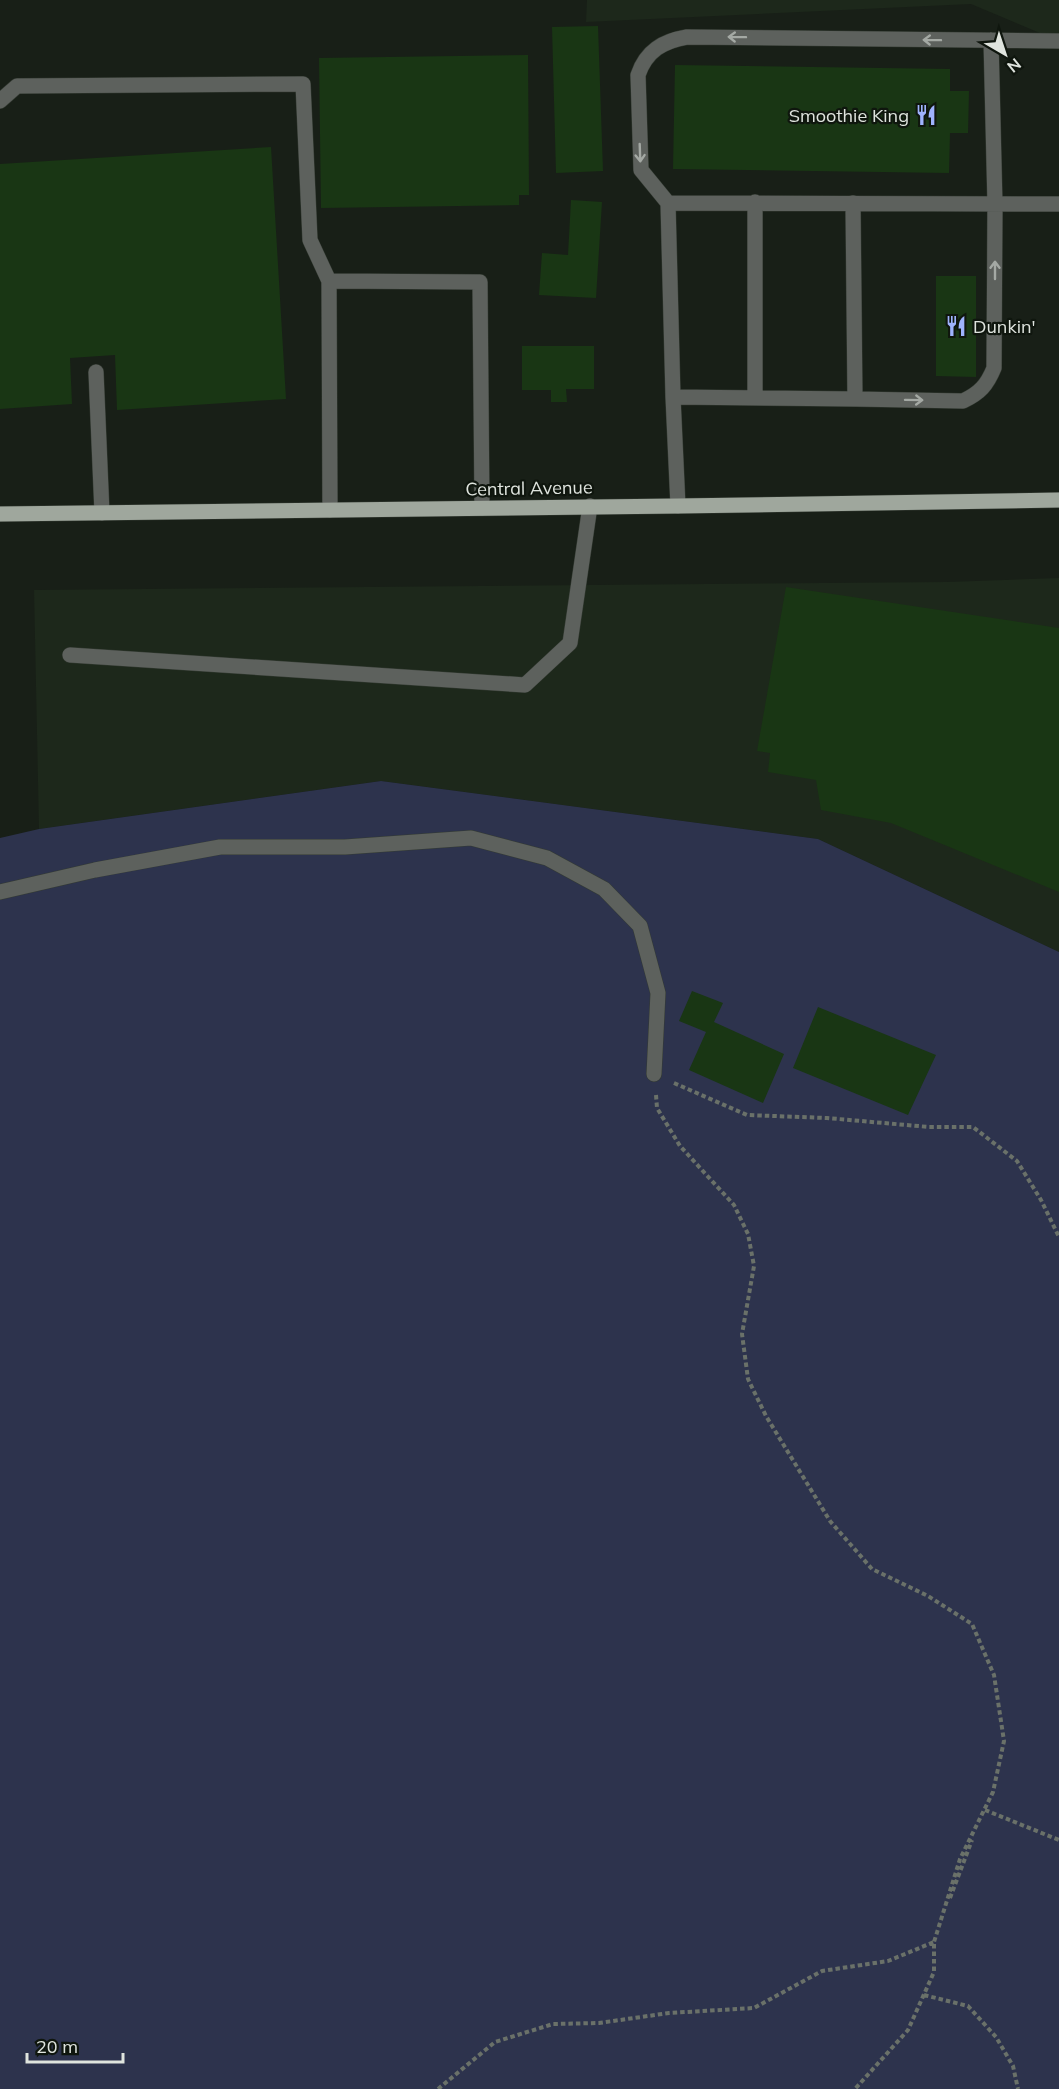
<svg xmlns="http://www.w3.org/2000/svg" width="1059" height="2089" font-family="Mulish,sans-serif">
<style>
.built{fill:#1d281b}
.green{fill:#2d334d}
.building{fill:#193614}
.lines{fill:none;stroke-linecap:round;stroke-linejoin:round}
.minor-casing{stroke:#343b33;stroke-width:16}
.major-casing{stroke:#343b33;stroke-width:16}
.path{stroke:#6a7169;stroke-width:4;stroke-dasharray:4.5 3;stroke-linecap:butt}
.minor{stroke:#5d615d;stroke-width:15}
.major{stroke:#9fa79d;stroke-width:15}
.oneway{stroke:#a4a9a4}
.labels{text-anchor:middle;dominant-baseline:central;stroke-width:4.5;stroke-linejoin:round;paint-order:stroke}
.poi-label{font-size:18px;fill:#dfe4de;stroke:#0f160e;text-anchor:end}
.street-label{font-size:18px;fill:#dfe4de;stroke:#0f160e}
</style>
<rect width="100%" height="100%" fill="#181f17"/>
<!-- built -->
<path class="built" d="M587 0H1059V41L971 4 586 22Z
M1059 578V952L818 839 381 781 39 829 34 590 947 582Z"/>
<!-- green -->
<path class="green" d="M381 781 818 839 1059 952V2089H0V838L39 829Z"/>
<!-- building -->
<path class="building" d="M598 26 603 171 556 173 552 27Z
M528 55 529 195H519V205L321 208 319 58Z
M675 65 950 69V91H969L968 133H950L949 173 673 169Z
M271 147 286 399 117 410 115 355 70 358 72 404 0 409V164Z
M571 200 602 202 596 298 539 295 542 253 568 255Z
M936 276H976V377L936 376Z
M522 346H594V389H566L567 402H551V390H522Z
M786 587 1059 628V892L891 823 821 810 816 780 768 772 770 753 757 751Z
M692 991 723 1003 714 1022 784 1054 763 1103 689 1070 706 1032 679 1021Z
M818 1007 936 1055 908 1115 793 1068Z"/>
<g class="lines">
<defs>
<path id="minor" d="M0 101 17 86 303 84 310 240 329 281
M668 203 1059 204
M853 203 855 399 673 397 668 203 641 170 638 75C646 51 663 41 687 37L1059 41
M96 372 102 513
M673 397 678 506
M755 397V202
M855 399 963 401C980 393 987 385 994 368L995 205 991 40
M330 510 329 281 480 282 482 508
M70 655 525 685 570 643 590 506
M0 892 95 870 220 847H345L471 838 547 858 604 889 640 926 658 993 654 1074"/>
<path id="major" d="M0 514 678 506 1059 500"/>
</defs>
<!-- minor casing -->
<use href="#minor" class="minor-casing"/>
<!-- major casing -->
<use href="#major" class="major-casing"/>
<!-- path -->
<path class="path" d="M674 1083 747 1115 827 1118 929 1127H973L1017 1161 1041 1200 1059 1237
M656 1095 657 1108 680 1146 734 1205 748 1234 754 1266 742 1334 748 1379 766 1416 830 1521 872 1569 928 1596 972 1624 994 1675 1004 1741 993 1792 960 1859 934 1942
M985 1810 1059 1840
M950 1898 972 1840
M924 1995 968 2006 996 2037 1013 2066 1018 2089
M438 2089 495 2042 553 2024 599 2023 669 2013 754 2008 822 1971 888 1961 934 1942V1972L908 2030 855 2089"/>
<!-- minor -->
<use href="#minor" class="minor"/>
<!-- major -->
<use href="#major" class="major"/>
</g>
<!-- one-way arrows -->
<defs><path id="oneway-shaft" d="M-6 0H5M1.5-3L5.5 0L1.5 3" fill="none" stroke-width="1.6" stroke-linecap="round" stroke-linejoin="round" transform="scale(1.5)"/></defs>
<g class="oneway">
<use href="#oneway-shaft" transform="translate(737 37) rotate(-179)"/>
<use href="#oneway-shaft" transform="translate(932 40) rotate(-179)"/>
<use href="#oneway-shaft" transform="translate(640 153) rotate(88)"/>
<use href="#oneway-shaft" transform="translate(995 270) rotate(-90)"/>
<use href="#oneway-shaft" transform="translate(914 400) rotate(1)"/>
</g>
<!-- icons -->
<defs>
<symbol id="restaurant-bare" viewBox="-9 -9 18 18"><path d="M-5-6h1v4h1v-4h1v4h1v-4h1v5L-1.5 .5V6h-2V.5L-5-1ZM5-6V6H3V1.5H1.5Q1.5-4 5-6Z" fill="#9fb3fd" stroke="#0f160e" stroke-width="2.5" paint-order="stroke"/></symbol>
</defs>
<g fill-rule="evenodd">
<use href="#restaurant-bare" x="911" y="100" width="30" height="30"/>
<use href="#restaurant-bare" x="941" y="311" width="30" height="30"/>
</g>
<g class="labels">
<!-- poi labels -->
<g class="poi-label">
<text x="909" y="115">Smoothie King</text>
<text x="973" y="326" text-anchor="start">Dunkin'</text>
</g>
<!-- street labels -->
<g class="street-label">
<text transform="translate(529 488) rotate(-1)">Central Avenue</text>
</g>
</g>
<!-- north arrow -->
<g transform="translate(1005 54) rotate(141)" stroke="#0f160e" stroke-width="4.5" paint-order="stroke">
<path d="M0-4.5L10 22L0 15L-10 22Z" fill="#dfe4de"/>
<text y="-9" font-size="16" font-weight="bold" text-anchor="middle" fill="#dfe4de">N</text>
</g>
<!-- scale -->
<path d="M27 2053v9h96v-9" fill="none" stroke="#dfe4de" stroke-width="3"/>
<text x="36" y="2053" font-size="18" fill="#dfe4de" stroke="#0f160e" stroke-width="4.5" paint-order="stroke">20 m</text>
</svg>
